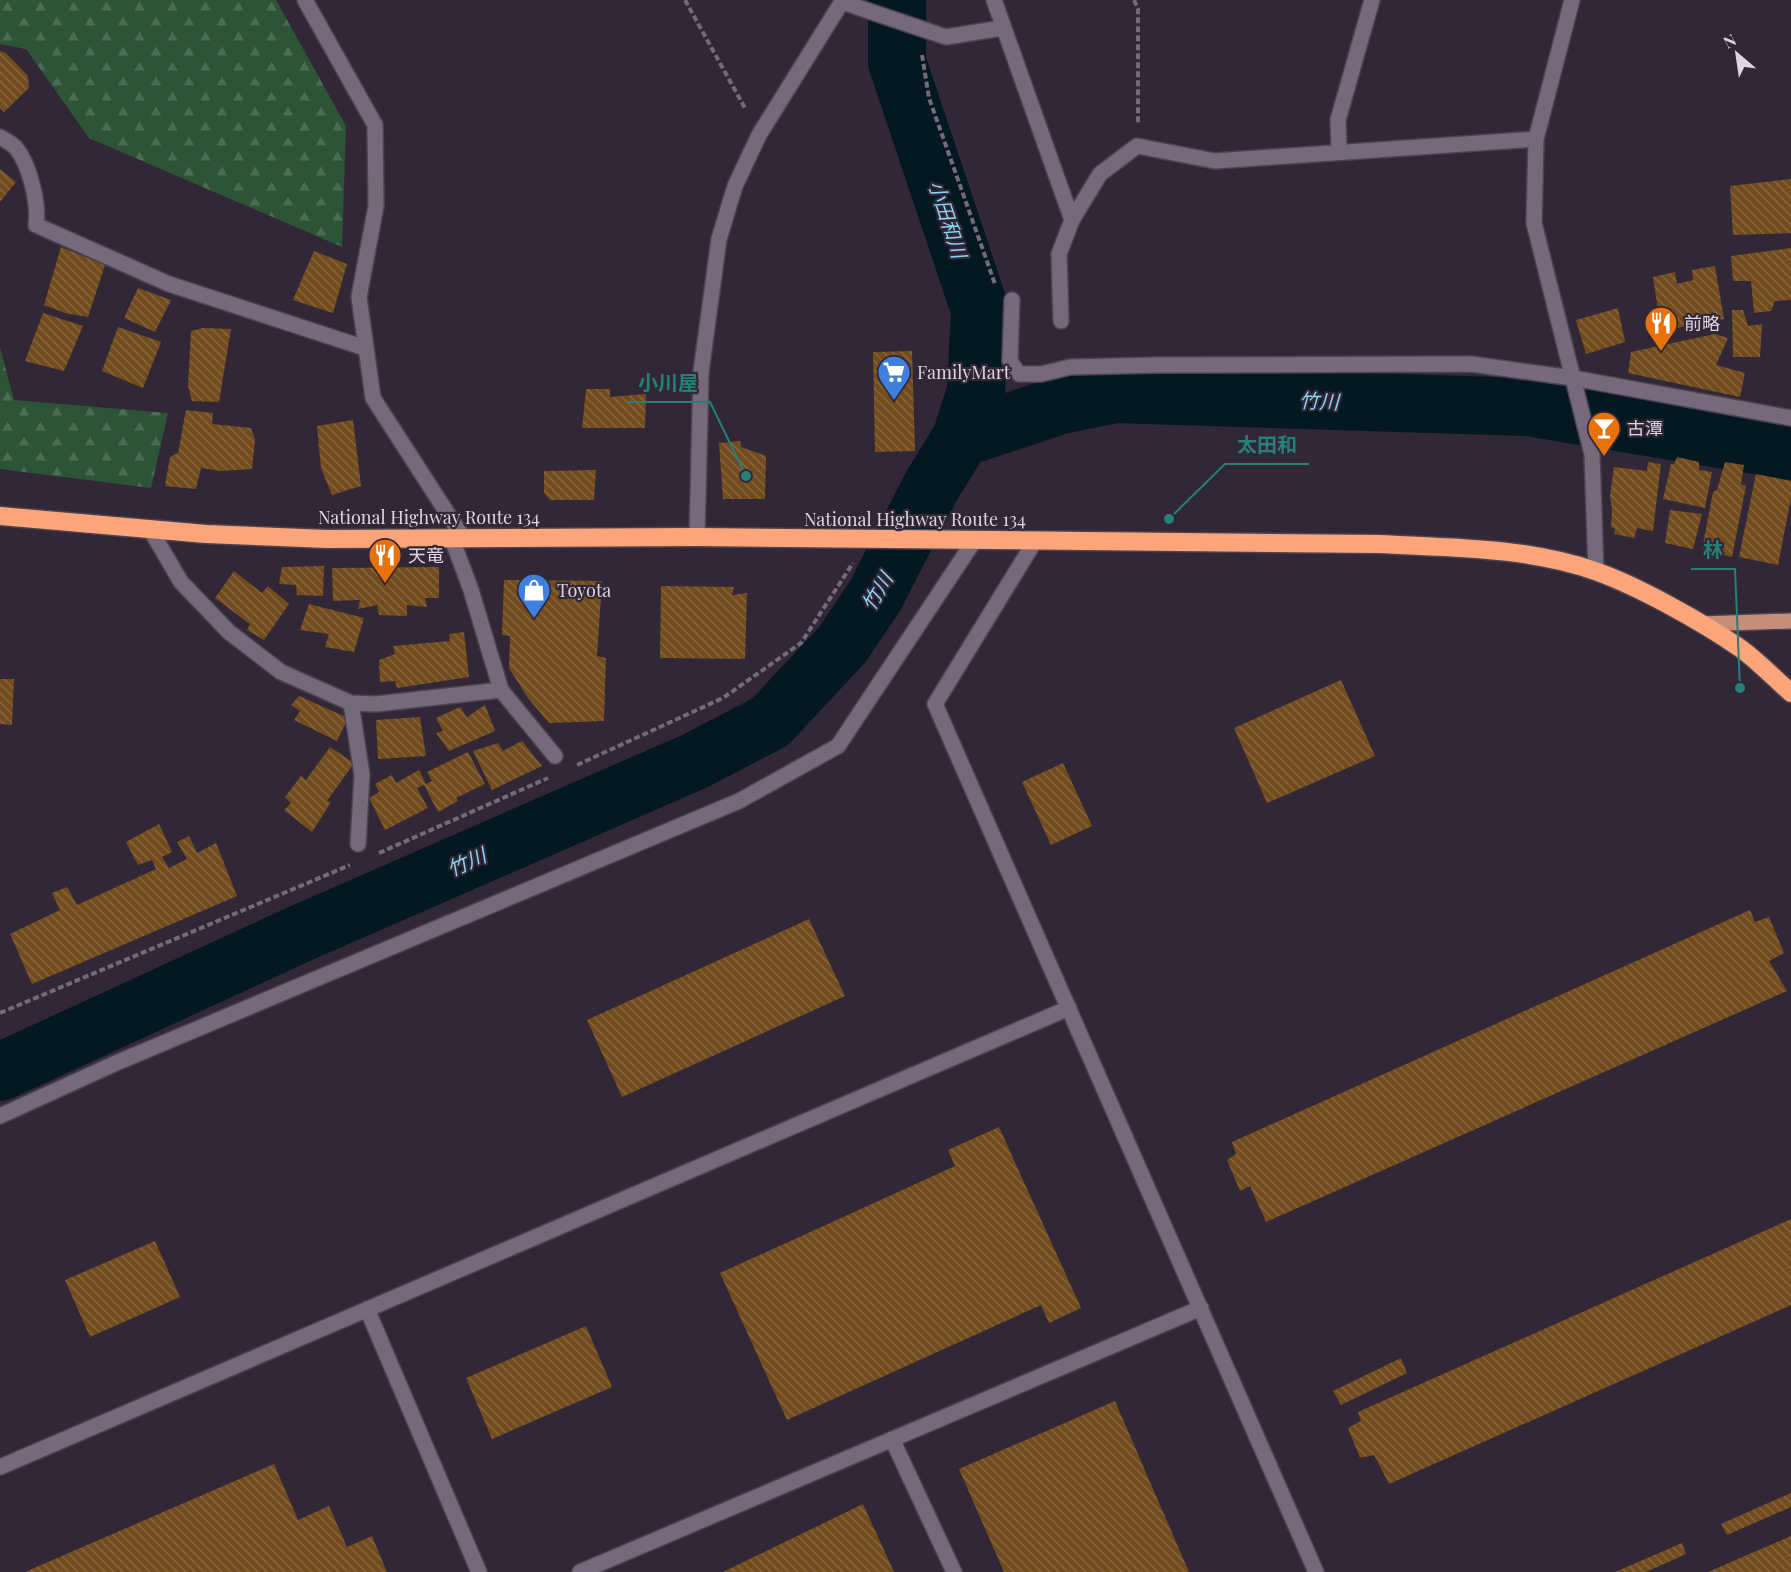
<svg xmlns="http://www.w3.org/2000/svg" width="1791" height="1572" font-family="'Playfair Display','Noto Sans JP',serif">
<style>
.forest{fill:url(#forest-firs)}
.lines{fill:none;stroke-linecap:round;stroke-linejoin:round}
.river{stroke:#031820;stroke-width:58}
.building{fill:url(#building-back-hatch)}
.minor-casing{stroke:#4c4350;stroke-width:18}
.major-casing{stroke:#4c4350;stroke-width:18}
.highway-casing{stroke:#4c4350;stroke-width:21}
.path{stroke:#736b78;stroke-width:4;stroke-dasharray:6 3;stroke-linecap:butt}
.minor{stroke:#75697b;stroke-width:15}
.major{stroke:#c68d7a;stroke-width:15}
.highway{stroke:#fca57a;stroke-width:18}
.labels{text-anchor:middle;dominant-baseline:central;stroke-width:4.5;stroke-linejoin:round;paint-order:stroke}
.poi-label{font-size:18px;fill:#dcd6e0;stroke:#312737;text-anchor:start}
.street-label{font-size:18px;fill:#dcd6e0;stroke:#312737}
.water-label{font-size:20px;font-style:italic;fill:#89d5f6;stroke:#312737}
.leader{fill:none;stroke:#248079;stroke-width:2}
.callout-dot{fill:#248079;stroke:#312737;stroke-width:2}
.callout-label{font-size:20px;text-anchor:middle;font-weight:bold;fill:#248079;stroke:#312737;stroke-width:4.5;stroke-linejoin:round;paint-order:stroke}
</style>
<defs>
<pattern id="forest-firs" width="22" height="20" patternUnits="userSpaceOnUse" patternTransform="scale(1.5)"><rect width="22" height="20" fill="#2d5437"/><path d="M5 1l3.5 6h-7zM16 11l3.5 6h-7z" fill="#4b6c54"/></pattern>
<pattern id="building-back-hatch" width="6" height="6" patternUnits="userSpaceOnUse" patternTransform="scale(1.5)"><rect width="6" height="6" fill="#724c1d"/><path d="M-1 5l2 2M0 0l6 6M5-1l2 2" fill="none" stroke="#86653e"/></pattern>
</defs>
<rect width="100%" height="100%" fill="#312737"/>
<!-- forest -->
<path class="forest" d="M0 0H276L346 126 342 247 89 138 26 49 0 44Z
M0 347 14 400 168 413 151 488 0 469Z"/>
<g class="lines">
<!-- river -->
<path class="river" d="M961 438 1061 405 1115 394 1528 407 1791 451
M0 1072 297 935 695 761 770 722 842 645 875 596 931 487 961 438 976 391 980 310 897 62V0"/>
</g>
<!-- building -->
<path class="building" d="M0 51 6 53 28 76 29 88 4 112 0 108Z
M0 169 16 182 0 202Z
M1791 179V233L1733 235 1730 186Z
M61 247 105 265 88 317 65 313 44 305Z
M1791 248V300L1775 301 1771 311 1754 313 1751 281H1733L1731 256Z
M314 251 347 264 333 313 293 300Z
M1715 266 1724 319 1661 331 1653 277 1675 272 1677 284 1693 280 1692 270Z
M138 288 171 300 155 332 124 318Z
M1618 308 1625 342 1586 354 1576 320Z
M1732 310H1743L1748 326 1762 324 1760 357H1733Z
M43 313 83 326 64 371 25 361Z
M118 327 161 342 143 388 102 371Z
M203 328 231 329 219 402 192 401 188 386 191 331Z
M1715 334 1728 338 1716 365 1745 373 1740 397 1628 373 1631 352Z
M912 351 915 451 875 452 873 352Z
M586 389H610V397L646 394 645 428H582Z
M186 410 213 413 212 424 251 428 255 440 252 469 221 471 201 468 196 489 165 486 170 457 178 453Z
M353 420 361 486 332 495 321 468 317 426Z
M740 441 741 447 766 456 765 499H723L719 443Z
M1677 457 1699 462V470L1712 472 1705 508 1663 499 1671 464H1674Z
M1648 462 1661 464 1653 531 1637 528 1634 538 1614 534 1615 529 1611 527 1612 509 1610 496 1614 467 1647 471Z
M1725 462 1744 465 1741 484 1746 486 1732 557 1702 549 1713 492 1717 490Z
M596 470 594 500H550L544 493V471Z
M1756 474 1791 481V498L1778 565 1739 557Z
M1670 510 1702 514 1693 549 1665 543Z
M324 566 323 596 297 595 296 585 279 584 282 567Z
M439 567V598H425L427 607 407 605V616L379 615 377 605 358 609 360 600 333 601 332 568Z
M234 571 262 593 268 586 289 604 264 640 247 630 250 624 215 598Z
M504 580 602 581 597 656 606 658 604 721 549 723 528 698 509 668 510 636 502 635Z
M661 586 734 587 732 595 747 593 745 659 660 658Z
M309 604 364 618 354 652 325 647 329 634 300 630Z
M464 632 469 677 397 688 395 681 380 682 379 660 395 654 393 646 450 641 449 634Z
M0 679H14L12 725 0 724Z
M1341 680 1375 756 1267 803 1234 728Z
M299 696 348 718 337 741 294 720 300 711 291 705Z
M485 705 495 731 449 751 436 733 443 731 436 718 460 707 467 717Z
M420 717 426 756 378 759 376 720Z
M522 741 542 766 492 790 473 751 498 743 503 751Z
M330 747 354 763 327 801 331 802 312 832 284 810 291 803 285 797 301 776 306 780Z
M468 752 485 784 456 798 458 801 438 812 424 785 417 788 428 808 385 830 369 798 379 792 375 784 392 775 396 783 419 770 426 784 432 781 427 772Z
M1063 763 1092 826 1051 845 1022 782Z
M159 824 172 852 162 857 169 868 187 859 177 842 189 836 197 853 216 843 237 896 32 984 10 934 60 910 52 893 67 887 77 905 156 869 152 860 138 865 126 842Z
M1750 910 1755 922 1769 917 1784 953 1769 961 1787 991 1266 1222 1250 1186 1240 1191 1227 1160 1236 1154 1232 1142Z
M809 919 845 996 622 1097 587 1020Z
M999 1127 1081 1308 1049 1323 1041 1305 787 1420 720 1273 955 1166 948 1150Z
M1791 1219V1305L1389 1484 1374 1455 1360 1458 1348 1428 1361 1421 1358 1412Z
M155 1241 180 1297 90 1337 65 1280Z
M586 1326 612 1387 492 1439 466 1378Z
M1401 1358 1407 1373 1341 1405 1333 1391Z
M1115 1401 1189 1572H1004L959 1469Z
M274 1464 298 1520 329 1506 347 1547 372 1536 387 1572H25Z
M1791 1493V1507L1727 1535 1721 1524Z
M863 1504 894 1572H723Z
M1791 1536V1572H1708Z
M1682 1543 1686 1554 1646 1572H1615Z"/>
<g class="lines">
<defs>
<path id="minor" d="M305 0 375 125 376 206 359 297 373 398 464 539
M994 0 1072 220
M1572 0 1536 139 1534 223 1592 454 1596 571
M842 2 946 37 1002 28
M0 137C5 140 13 144 16 148 30 165 39 204 36 225L169 284 365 348
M1339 150 1338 120 1372 0
M1012 300 1010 361 1019 374H1041L1070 367 1158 365 1471 364 1573 378 1791 418
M1061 321 1059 254 1072 220 1100 174 1137 146 1215 161 1536 139
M150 529 181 582 229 632 281 672 351 703 376 704 501 690
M697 537 701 372 719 239 735 186 759 135 843 0
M452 539 471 590 501 690 555 756
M1035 541 935 704 1316 1572
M351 703 362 775 358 844
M0 1116 116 1063 739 801 838 746 974 541
M367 1309 479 1572
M892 1439 954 1572
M0 1467 1069 1008
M580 1572 1201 1308"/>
<path id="major" d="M1701 624 1791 621"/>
<path id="highway" d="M0 516 206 534 327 539 697 537 1379 544C1450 548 1527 547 1595 571 1638 586 1702 622 1740 648 1758 661 1774 678 1791 693"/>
</defs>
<!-- minor casing -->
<use href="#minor" class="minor-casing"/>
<!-- major casing -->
<use href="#major" class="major-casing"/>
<!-- highway casing -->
<use href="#highway" class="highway-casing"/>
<!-- path -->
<path class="path" d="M685 0 746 110
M1134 0 1138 9V124
M922 55 929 98 995 284
M577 765 723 698 801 643 853 563
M379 853 548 778
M0 1013 350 865"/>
<!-- minor -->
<use href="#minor" class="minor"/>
<!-- major -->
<use href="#major" class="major"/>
<!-- highway -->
<use href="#highway" class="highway"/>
</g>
<!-- icons -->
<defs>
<symbol id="restaurant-pin" viewBox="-11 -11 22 30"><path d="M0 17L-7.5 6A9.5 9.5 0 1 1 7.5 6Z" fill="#e8710a" stroke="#312737"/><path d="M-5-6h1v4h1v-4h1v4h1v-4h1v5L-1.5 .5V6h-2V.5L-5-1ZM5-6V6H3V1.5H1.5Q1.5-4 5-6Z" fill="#fff"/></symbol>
<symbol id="supermarket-pin" viewBox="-11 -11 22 30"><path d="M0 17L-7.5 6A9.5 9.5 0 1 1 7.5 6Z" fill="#3f7fe0" stroke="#312737"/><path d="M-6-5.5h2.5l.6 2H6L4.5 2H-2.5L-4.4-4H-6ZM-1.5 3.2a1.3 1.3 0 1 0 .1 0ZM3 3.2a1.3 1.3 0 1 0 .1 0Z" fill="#fff"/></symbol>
<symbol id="bar-pin" viewBox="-11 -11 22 30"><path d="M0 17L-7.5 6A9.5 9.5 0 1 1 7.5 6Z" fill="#e8710a" stroke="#312737"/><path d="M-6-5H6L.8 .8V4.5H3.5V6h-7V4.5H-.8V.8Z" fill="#fff"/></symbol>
<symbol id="shop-pin" viewBox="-11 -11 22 30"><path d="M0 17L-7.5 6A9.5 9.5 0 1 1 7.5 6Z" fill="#3f7fe0" stroke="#312737"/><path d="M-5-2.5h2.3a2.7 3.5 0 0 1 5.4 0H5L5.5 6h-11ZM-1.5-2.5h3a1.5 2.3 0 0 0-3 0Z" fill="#fff"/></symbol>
</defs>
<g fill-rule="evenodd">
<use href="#restaurant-pin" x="1642" y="304" width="38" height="52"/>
<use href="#supermarket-pin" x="875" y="353" width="38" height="52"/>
<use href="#bar-pin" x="1585" y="409" width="38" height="52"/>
<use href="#restaurant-pin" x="366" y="536" width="38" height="52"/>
<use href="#shop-pin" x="515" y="571" width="38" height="52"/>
</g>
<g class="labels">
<!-- poi labels -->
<g class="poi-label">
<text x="1684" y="323">前略</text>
<text x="917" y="372">FamilyMart</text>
<text x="1627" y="428">古潭</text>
<text x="408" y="555">天竜</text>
<text x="557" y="590">Toyota</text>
</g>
<!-- street labels -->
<g class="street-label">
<text x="429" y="517">National Highway Route 134</text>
<text x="915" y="519">National Highway Route 134</text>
</g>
<!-- water labels -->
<g class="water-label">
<text transform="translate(949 219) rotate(72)">小田和川</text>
<text transform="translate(1319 400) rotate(2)">竹川</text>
<text transform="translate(876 591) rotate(-59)">竹川</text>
<text transform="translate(466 861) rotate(-24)">竹川</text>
</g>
</g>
<!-- callouts -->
<path class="leader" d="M746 476L710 402H626M1169 519L1225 464H1309M1740 688L1735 569H1691"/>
<g class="callout-dot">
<circle cx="746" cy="476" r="6"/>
<circle cx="1169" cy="519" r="6"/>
<circle cx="1740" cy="688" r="6"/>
</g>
<g class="callout-label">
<text x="668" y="390">小川屋</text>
<text x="1267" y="452">太田和</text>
<text x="1713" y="557">林</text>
</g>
<!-- north arrow -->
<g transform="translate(1737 54) rotate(331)" stroke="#312737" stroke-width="4.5" paint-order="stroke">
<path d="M0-4.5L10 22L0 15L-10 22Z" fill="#dcd6e0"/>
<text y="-9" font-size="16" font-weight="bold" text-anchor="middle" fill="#dcd6e0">N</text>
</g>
</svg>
